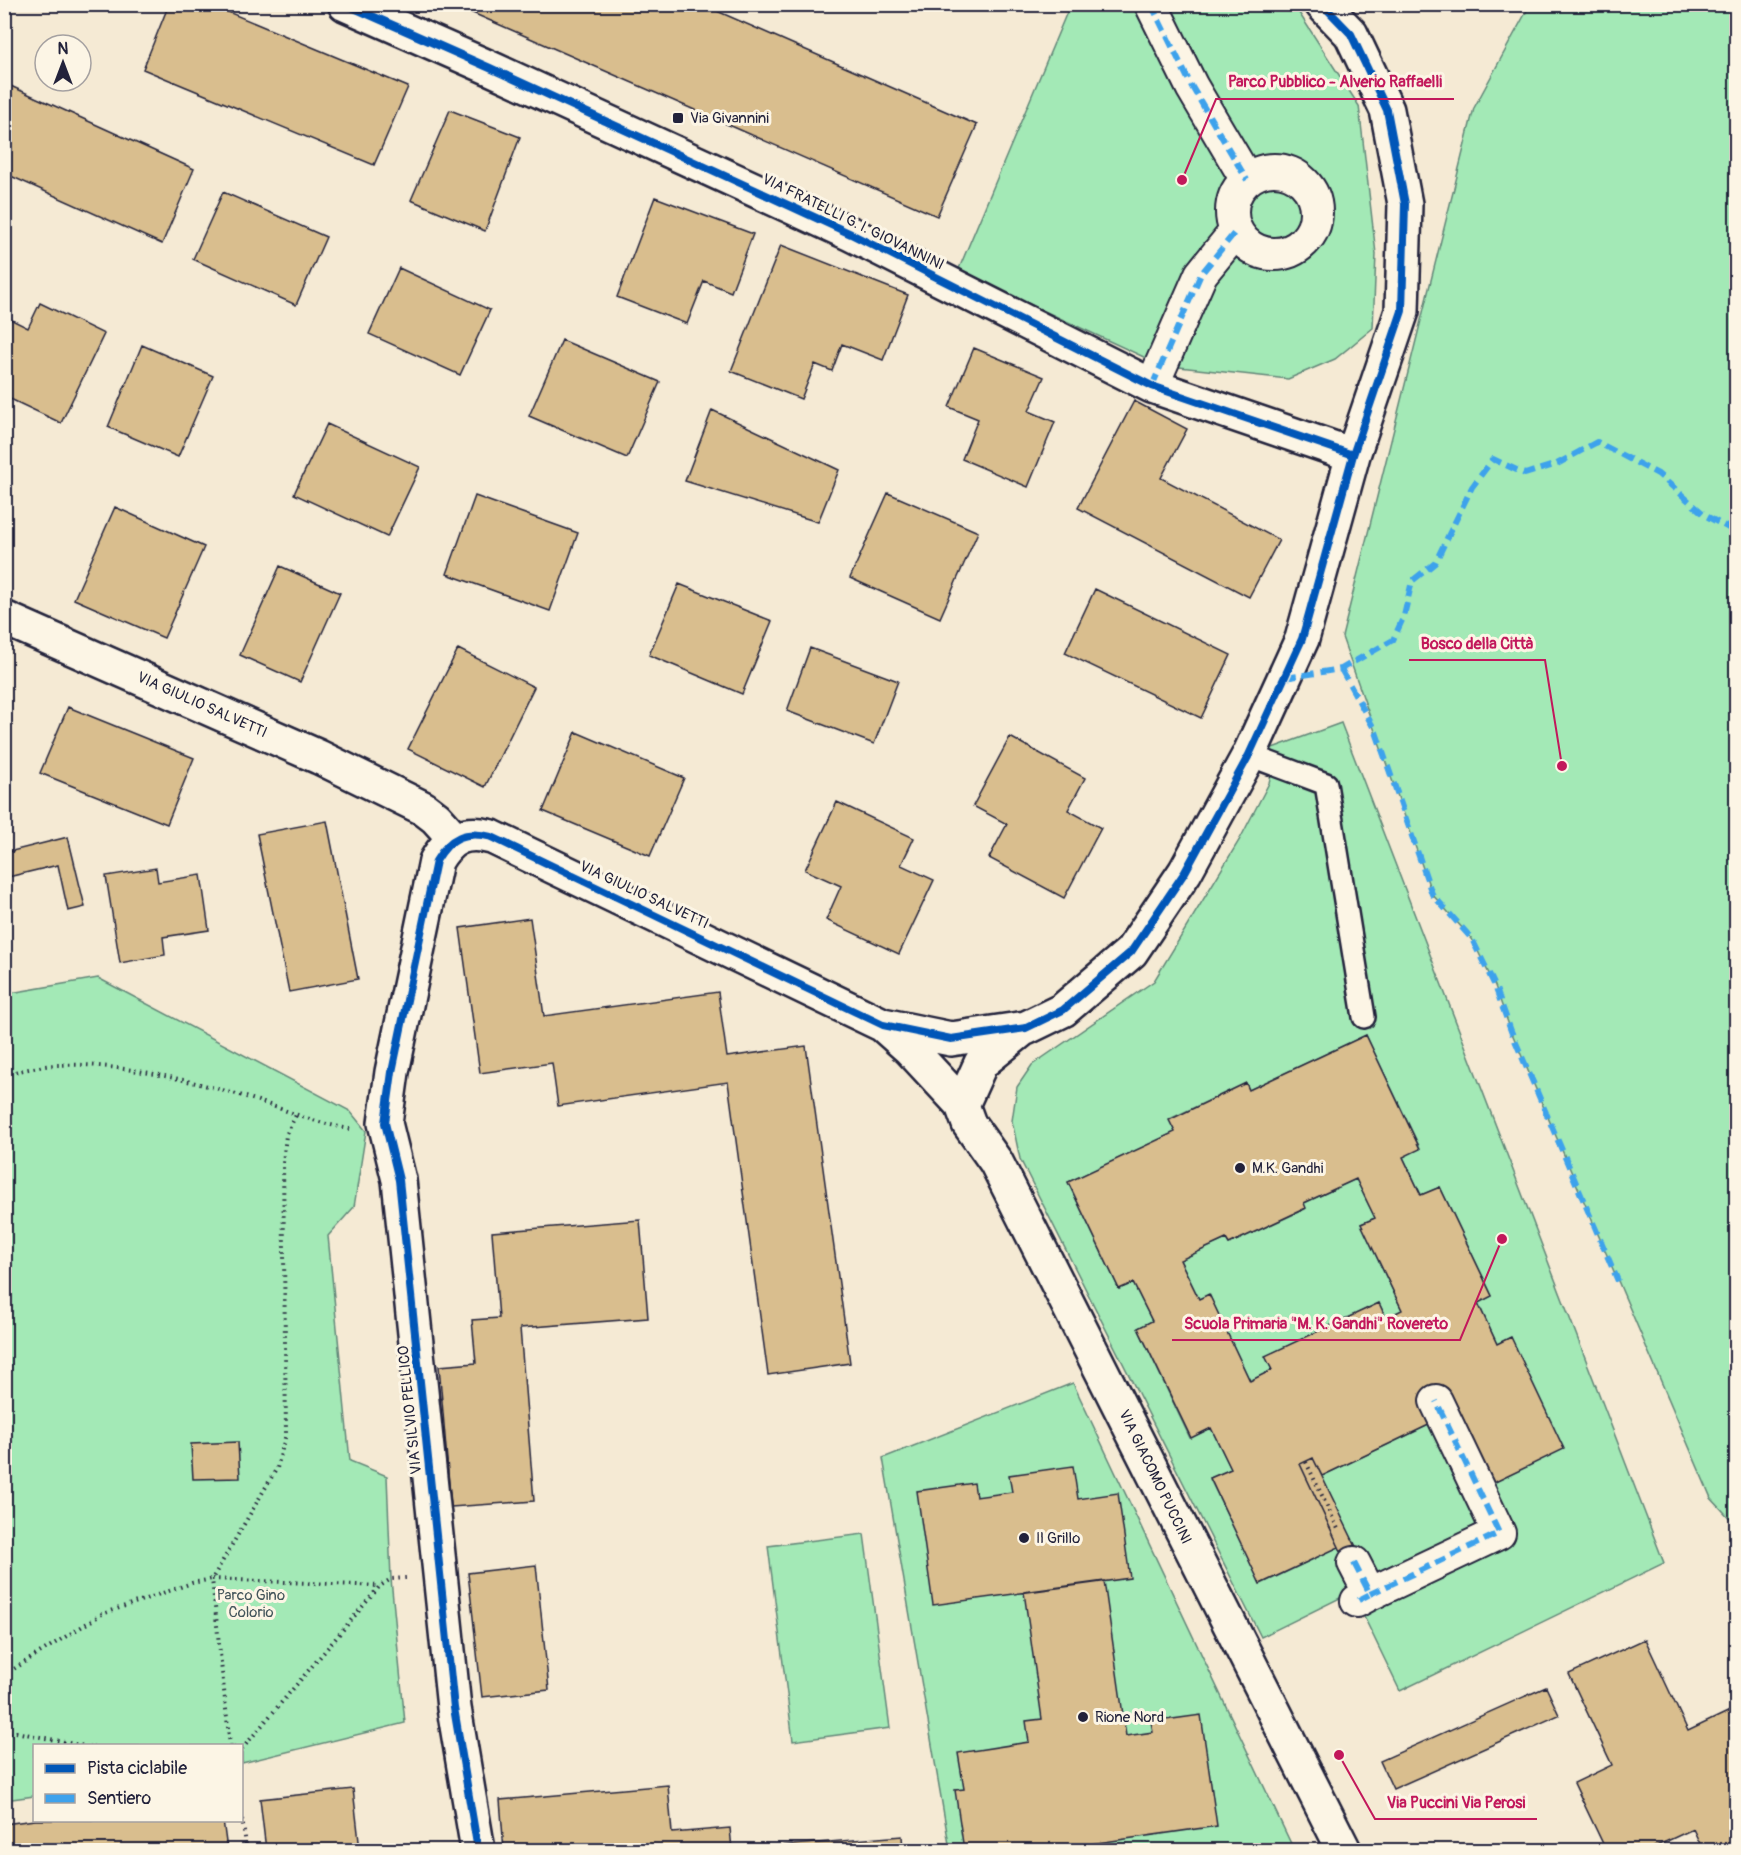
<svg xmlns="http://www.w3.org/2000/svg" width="1741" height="1855" font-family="Pangolin,sans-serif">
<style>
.green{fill:#a3e9b6;stroke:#628678;stroke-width:1.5;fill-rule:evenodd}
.building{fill:#d9be8e;stroke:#22223b;stroke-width:1.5;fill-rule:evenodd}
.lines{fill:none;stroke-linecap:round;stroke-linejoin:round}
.service-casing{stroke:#22223b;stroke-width:26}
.pedestrian-casing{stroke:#22223b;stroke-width:36}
.minor-casing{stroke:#22223b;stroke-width:38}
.path{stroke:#22223b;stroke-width:4;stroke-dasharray:1.5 4.5;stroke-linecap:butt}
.service{stroke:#fcf5e5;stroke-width:21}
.pedestrian{stroke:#fcf5e5;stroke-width:32}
.minor{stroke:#fcf5e5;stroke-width:33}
.quiet{stroke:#3ea2ec;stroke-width:6;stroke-dasharray:12 6;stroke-linecap:butt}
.cycleway-casing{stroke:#fcf5e5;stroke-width:11}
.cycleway{stroke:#0057b8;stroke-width:8}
.poi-dot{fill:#22223b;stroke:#fcf5e5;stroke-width:2}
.labels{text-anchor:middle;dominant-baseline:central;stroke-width:6;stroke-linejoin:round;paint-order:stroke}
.poi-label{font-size:15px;fill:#22223b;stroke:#fcf5e5;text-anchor:start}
.street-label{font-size:15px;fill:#22223b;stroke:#fcf5e5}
.park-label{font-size:15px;fill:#42545a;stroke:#fcf5e5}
.leader{fill:none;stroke:#c2185b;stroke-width:2}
.callout-dot{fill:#c2185b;stroke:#fcf5e5;stroke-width:2}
.callout-label{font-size:16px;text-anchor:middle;font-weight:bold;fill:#c2185b;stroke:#fcf5e5;stroke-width:6;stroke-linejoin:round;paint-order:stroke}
</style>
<rect width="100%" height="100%" fill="#f5ead4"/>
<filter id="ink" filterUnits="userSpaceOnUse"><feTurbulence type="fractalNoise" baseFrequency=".0167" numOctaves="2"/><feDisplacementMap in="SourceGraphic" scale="12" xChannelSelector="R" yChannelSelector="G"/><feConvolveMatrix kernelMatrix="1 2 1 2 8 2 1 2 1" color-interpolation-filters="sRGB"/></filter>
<g filter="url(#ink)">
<!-- green -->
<path class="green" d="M1070 5H1294L1359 106 1376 254 1373 328 1335 359 1288 379 1161 365 958 271Z
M1530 5H1736V1525L1711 1498 1511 1031 1495 986 1472 939 1432 894 1342 637 1474 108Z
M1341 723 1664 1563 1400 1691 1352 1592 1261 1637 1020 1159 1012 1121 1017 1087 1032 1065 1154 981 1240 839 1269 783 1273 765 1267 750ZM1366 1035 1420 1148 1403 1157 1421 1195 1440 1187 1492 1296 1478 1303 1497 1344 1511 1337 1435 1422 1322 1476 1313 1458 1300 1464 1339 1547 1261 1584 1210 1479 1231 1469 1211 1428 1190 1438 1138 1328 1152 1321 1133 1283 1119 1289 1068 1182 1175 1132 1170 1119 1246 1083 1249 1090Z
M98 978 350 1111 366 1131 354 1207 328 1236 350 1461 387 1476 391 1579 405 1723 242 1763V1746H34V1796L5 1800V994Z
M1356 1179 1375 1218 1361 1224 1402 1310 1386 1318 1379 1303 1266 1356 1272 1370 1250 1381 1209 1295 1199 1299 1180 1260 1226 1239 1229 1244 1305 1209 1304 1203Z
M1073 1383 1294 1850H950L883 1458Z
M864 1534 890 1728 793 1741 768 1546Z"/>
<!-- building -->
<path class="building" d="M169 4H209L408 87 374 165 143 69Z
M452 4H701L977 125 937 216Z
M4 83 194 169 162 244 4 173Z
M450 110 520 137 485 231 411 200Z
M223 192 326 237 296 305 193 259Z
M655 197 753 234 731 292 704 281 687 324 617 297Z
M781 245 908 295 883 360 842 344 832 371 815 364 801 399 731 371Z
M399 268 490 310 460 375 369 334Z
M40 303 104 334 61 423 4 396V316L28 328Z
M562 340 660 382 627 458 529 416Z
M142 345 213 376 178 457 108 427Z
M974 348 1044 377 1029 411 1055 422 1028 487 962 459 978 419 949 407Z
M1134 401 1187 429 1161 478 1279 540 1249 597 1078 508Z
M712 410 839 470 818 522 685 481Z
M327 424 420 467 387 537 294 494Z
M888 493 978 532 940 618 850 578Z
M475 496 578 533 550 611 447 574Z
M115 507 204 547 164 638 74 599Z
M280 566 340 593 300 682 240 655Z
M679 584 772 621 742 694 649 655Z
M1095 589 1231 655 1201 718 1065 653Z
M810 648 898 681 874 744 787 711Z
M458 649 534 687 485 787 408 749Z
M68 707 194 758 167 824 40 773Z
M576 732 684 778 650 856 543 811Z
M1010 737 1085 778 1068 810 1101 828 1064 898 989 858 1007 824 973 806Z
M837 802 914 838 901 865 934 880 899 954 826 920 841 886 805 870Z
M327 821 358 979 289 992 257 834Z
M68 837 85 907 68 911 58 865 4 878V853Z
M156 868 158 882 201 875 209 930 163 937 165 955 120 963 106 876Z
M530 918 544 1016 718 992 727 1057 806 1046 850 1363 768 1375 728 1082 558 1106 552 1063 480 1073 460 928Z
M1366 1035 1420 1149 1403 1157 1421 1195 1440 1187 1492 1296 1478 1303 1497 1344 1511 1337 1564 1449 1487 1486 1435 1422 1322 1476 1313 1458 1300 1464 1339 1547 1260 1584 1210 1478 1231 1469 1211 1428 1191 1438 1138 1328 1152 1321 1133 1283 1119 1289 1068 1182 1175 1132 1169 1120 1246 1083 1249 1090ZM1356 1179 1375 1218 1361 1224 1402 1310 1386 1318 1379 1303 1265 1356 1272 1370 1250 1381 1209 1294 1199 1299 1180 1260 1226 1239 1229 1244 1306 1208 1304 1203Z
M640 1220 648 1318 520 1328 534 1501 451 1507 439 1366 476 1363 472 1320 499 1318 492 1232Z
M238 1442 240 1478 193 1479 191 1444Z
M1313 1458 1362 1559 1348 1566 1300 1464Z
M1073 1466 1078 1499 1118 1493 1130 1578 933 1605 917 1491 974 1483 976 1497 1012 1492 1009 1475Z
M536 1565 549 1690 482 1697 468 1573Z
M1104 1581 1126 1736 1153 1732 1151 1722 1201 1715 1217 1826 1048 1850H964L955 1790 964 1789 958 1753 1029 1742 1026 1721 1042 1719 1024 1592Z
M1645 1639 1688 1731 1736 1708V1850H1703L1693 1829 1648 1850H1606L1574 1783 1612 1765 1569 1674Z
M1546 1687 1559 1715 1393 1789 1380 1761Z
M668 1785 672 1833 730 1828 732 1850 902 1836 903 1850H504L500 1800Z
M353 1789 360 1850H266L260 1799Z
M35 1820H223L227 1850H4V1824Z"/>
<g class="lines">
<defs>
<path id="service" d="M1249 755 1326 784 1364 1017"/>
<path id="pedestrian" d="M1151 4 1192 87 1247 180
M1232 212a42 42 0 1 1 84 0a42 42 0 1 1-84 0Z
M1152 386 1201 274 1236 231
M1354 1563 1370 1594 1357 1601
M1370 1594 1499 1533 1436 1401"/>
<path id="minor" d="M345 4 490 68 851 234 1152 386 1353 455
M4 618 319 757 423 808 436 818 454 838
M883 1025 910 1049 962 1105 969 1124 996 1162 1344 1850
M962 1105 981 1063 1023 1029
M478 1850 454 1708 399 1180 385 1123 392 1072 436 861C450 837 465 830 492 837L883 1025 951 1039 1026 1028 1063 1010 1131 952 1185 872 1249 755 1302 639 1353 455 1402 311 1405 204 1387 110 1351 34 1322 4"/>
</defs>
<!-- service casing -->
<use href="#service" class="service-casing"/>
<!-- pedestrian casing -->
<use href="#pedestrian" class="pedestrian-casing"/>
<!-- minor casing -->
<use href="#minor" class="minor-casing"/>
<!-- path -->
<path class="path" d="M4 1074C22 1071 41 1065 59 1065 114 1062 196 1081 249 1098 283 1109 314 1123 350 1129
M1306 1462 1339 1531
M4 1675 102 1614 192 1583 212 1579 277 1468 286 1434 283 1163 286 1135 296 1115
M4 1734 16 1732 84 1746
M230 1746 212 1579 380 1586
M242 1749 380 1586 391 1579 406 1578
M242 1819 247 1850"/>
<!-- service -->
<use href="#service" class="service"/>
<!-- pedestrian -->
<use href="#pedestrian" class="pedestrian"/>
<!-- minor -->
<use href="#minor" class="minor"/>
<!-- quiet -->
<path class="quiet" d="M1151 4 1192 87 1247 180
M1152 386 1201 274 1236 231
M1341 669 1376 732 1432 894 1472 939 1495 986 1511 1031 1618 1281
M1285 678 1341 669 1393 640 1404 616 1412 581 1435 563 1472 487 1493 459 1525 474 1557 464 1597 442 1658 474 1706 516 1736 532
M1354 1563 1370 1594 1357 1601
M1370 1594 1499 1533 1436 1401"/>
<defs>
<path id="cycleway" d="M345 4 490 68 851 234 1152 386 1353 455
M478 1850 454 1708 399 1180 385 1123 392 1072 436 861C450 837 465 830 492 837L883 1025 951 1039 1026 1028 1063 1010 1131 952 1185 872 1249 755 1302 639 1353 455 1402 311 1405 204 1387 110 1351 34 1322 4"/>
</defs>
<!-- cycleway casing -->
<use href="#cycleway" class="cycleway-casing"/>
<!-- cycleway -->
<use href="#cycleway" class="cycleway"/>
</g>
</g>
<!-- markers -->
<g class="poi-dot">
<rect x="672" y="112" width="12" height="12" rx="3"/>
<circle cx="1240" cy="1168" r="6"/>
<circle cx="1024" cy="1538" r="6"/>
<circle cx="1083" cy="1717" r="6"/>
</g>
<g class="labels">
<!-- poi labels -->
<g class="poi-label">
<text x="690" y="118">Via Givannini</text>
<text x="1252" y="1168">M.K. Gandhi</text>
<text x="1036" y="1538">Il Grillo</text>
<text x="1095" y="1717">Rione Nord</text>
</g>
<!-- street labels -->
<g class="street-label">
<text transform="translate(853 222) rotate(26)">VIA FRATELLI G. I. GIOVANNINI</text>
<text transform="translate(202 705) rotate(24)">VIA GIULIO SALVETTI</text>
<text transform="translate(644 895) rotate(25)">VIA GIULIO SALVETTI</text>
<text transform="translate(410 1410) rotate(-96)">VIA SILVIO PELLICO</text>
<text transform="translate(1155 1477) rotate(64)">VIA GIACOMO PUCCINI</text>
</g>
<!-- park labels -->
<g class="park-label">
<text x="251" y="1595">Parco Gino<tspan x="251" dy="17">Colorio</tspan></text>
</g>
</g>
<!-- callouts -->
<path class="leader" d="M1182 180L1216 99H1454M1562 766L1545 660H1409M1502 1239L1460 1340H1172M1339 1755L1375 1819H1537"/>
<g class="callout-dot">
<circle cx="1182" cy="180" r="6"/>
<circle cx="1562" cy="766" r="6"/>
<circle cx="1502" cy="1239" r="6"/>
<circle cx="1339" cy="1755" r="6"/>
</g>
<g class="callout-label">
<text x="1335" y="87">Parco Pubblico - Alverio Raffaelli</text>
<text x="1477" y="649">Bosco della Città</text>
<text x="1316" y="1329">Scuola Primaria "M. K. Gandhi" Rovereto</text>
<text x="1456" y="1808">Via Puccini Via Perosi</text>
</g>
<!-- margin -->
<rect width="1741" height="1855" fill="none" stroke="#fcf5e5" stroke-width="24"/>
<rect x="12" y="12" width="1717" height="1831" fill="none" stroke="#22223b" stroke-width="2" filter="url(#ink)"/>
<!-- legend -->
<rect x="33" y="1744" width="210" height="78" fill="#fcf5e5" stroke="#a5a1a1" stroke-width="1.5"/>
<rect x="45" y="1764" width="30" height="9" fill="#0057b8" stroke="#a5a1a1" stroke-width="1.5"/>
<text x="87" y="1774" font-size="18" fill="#22223b">Pista ciclabile</text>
<rect x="45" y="1794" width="30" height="9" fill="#3ea2ec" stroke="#a5a1a1" stroke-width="1.5"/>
<text x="87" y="1804" font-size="18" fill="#22223b">Sentiero</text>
<!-- north arrow -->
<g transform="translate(63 63)"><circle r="28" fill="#fcf5e5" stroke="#a5a1a1" stroke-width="1.5"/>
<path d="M0-4.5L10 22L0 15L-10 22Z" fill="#22223b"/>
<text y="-9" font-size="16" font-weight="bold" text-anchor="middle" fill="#22223b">N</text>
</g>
</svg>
